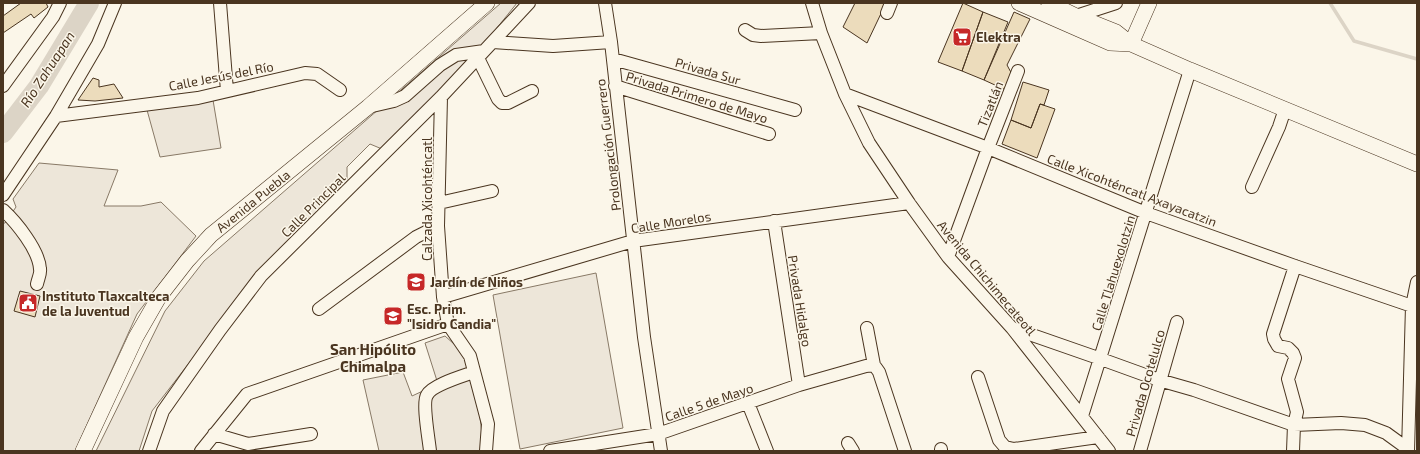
<svg xmlns="http://www.w3.org/2000/svg" width="1420" height="454" font-family="'Exo 2',sans-serif">
<style>
.green{fill:#ede6d9;stroke:#887966}
.lines{fill:none;stroke-linecap:round;stroke-linejoin:round}
.stream{stroke:#dcd4c6;stroke-width:3.5}
.river{stroke:#dcd4c6;stroke-width:20}
.building{fill:#ecdcbc;stroke:#4a3520}
.minor-casing{stroke:#4a3520;stroke-width:14}
.major-casing{stroke:#4a3520;stroke-width:16}
.minor{stroke:#fbf6e9;stroke-width:12}
.major{stroke:#fbf6e9;stroke-width:15}
.labels{text-anchor:middle;dominant-baseline:central;stroke-width:3;stroke-linejoin:round;paint-order:stroke}
.poi-label{font-size:13px;font-weight:bold;fill:#4a3520;stroke:#fbf6e9;text-anchor:start}
.street-label{font-size:13px;fill:#4a3520;stroke:#fbf6e9}
.water-label{font-size:14px;font-style:italic;fill:#4a3520;stroke:#fbf6e9}
.quarter-label{font-size:15px;font-weight:bold;fill:#4a3520;stroke:#fbf6e9}
</style>
<rect width="100%" height="100%" fill="#fbf6e9"/>
<!-- green -->
<path class="green" d="M501 3H517L484 44 382 149 370 144 347 167V184L257 275 152 411 139 451H96L165 311 204 261Z
M213 100 221 148 160 157 147 110Z
M39 163 118 170 104 206H141L161 202 196 236 137 314 75 451H3V223H5L16 207 13 199Z
M596 273 623 428 520 449 493 295Z
M445 336 463 352 480 417 484 451H379L363 380 403 372 412 396 438 384 425 343Z"/>
<g class="lines">
<!-- stream -->
<path class="stream" d="M1330 3 1354 41 1417 59"/>
<!-- river -->
<path class="river" d="M3 133 39 86 89 3"/>
</g>
<!-- building -->
<path class="building" d="M21 3H46L48 7 34 18 31 14 3 33V16Z
M855 3H886L867 43 843 27Z
M963 3 983 12 962 71 938 62Z
M983 12 1008 22 984 80 962 71Z
M1014 12 1030 19 1007 65 1014 78 1008 91 984 80Z
M93 78 99 80V87L114 84 123 98 95 101 78 100Z
M1023 82 1049 90 1044 105 1040 104 1031 128 1011 120Z
M1040 104 1055 109 1037 158 1002 144 1011 120 1031 128Z
M20 291 40 296 35 317 14 311Z"/>
<g class="lines">
<defs>
<path id="minor" d="M220 3 227 91
M605 3 611 42 644 337 661 451
M812 3 821 33 845 94 869 143 909 203 948 257 1012 328 1109 451
M887 13 891 3
M1076 16 1116 3
M745 30 753 35 761 36 821 33
M493 42 553 46 611 42
M478 58 498 99 502 103H508L532 91
M613 59 795 110
M3 86 53 17 60 3
M615 86 769 134
M845 94 988 148 1146 213 1295 266 1412 306
M441 97 438 226 443 297 448 324 470 356 488 424 486 451
M368 107 394 101 405 96 440 65 456 55 484 51
M56 116 198 98 305 73 317 74 340 90
M1252 187 1279 127 1285 109
M3 195 56 116 98 44 115 3
M439 203 492 191
M3 210C16 222 39 250 40 269 41 273 38 279 37 284
M774 221 799 385
M948 257 988 148 1018 71
M443 297 633 241 909 203
M319 309 416 237 438 226
M867 328 874 365
M1012 328 1101 359 1159 380 1194 390 1294 425 1341 423 1365 425 1386 433 1408 449
M874 365 879 372 905 451
M978 377 999 440 1005 447 1014 449 1098 437
M748 403 767 451
M1082 416 1190 70
M214 434 248 444 311 434
M848 443 853 451
M941 449V451
M149 451 163 411 220 330 261 276 441 97 529 3
M201 451 247 394 448 324
M430 451C429 440 422 403 427 395 432 385 463 376 474 372
M550 451 658 434 799 385 866 366 874 365
M1140 451 1177 322
M1293 451 1294 425 1297 412 1288 379 1295 358 1293 353 1288 348 1278 346 1274 339 1273 334 1295 266
M1408 451 1412 306 1417 282"/>
<path id="major" d="M1019 3 1110 43 1131 44
M1049 3 1076 16 1116 32 1131 44 1190 70 1417 164
M1131 44 1149 3
M83 451 136 337 159 297 187 261 211 235 368 107 487 3"/>
</defs>
<!-- minor casing -->
<use href="#minor" class="minor-casing"/>
<!-- major casing -->
<use href="#major" class="major-casing"/>
<!-- minor -->
<use href="#minor" class="minor"/>
<!-- major -->
<use href="#major" class="major"/>
</g>
<!-- icons -->
<defs>
<symbol id="supermarket-square" viewBox="-11 -11 22 22"><rect x="-9" y="-9" width="18" height="18" rx="4" fill="#c62828" stroke="#fbf6e9"/><path d="M-6-5.5h2.5l.6 2H6L4.5 2H-2.5L-4.4-4H-6ZM-1.5 3.2a1.3 1.3 0 1 0 .1 0ZM3 3.2a1.3 1.3 0 1 0 .1 0Z" fill="#fff"/></symbol>
<symbol id="school-square" viewBox="-11 -11 22 22"><rect x="-9" y="-9" width="18" height="18" rx="4" fill="#c62828" stroke="#fbf6e9"/><path d="M0-5L7-2L0 1L-7-2ZM-4 1L0 2.5L4 1V4Q0 6-4 4Z" fill="#fff"/></symbol>
<symbol id="civic-square" viewBox="-11 -11 22 22"><rect x="-9" y="-9" width="18" height="18" rx="4" fill="#c62828" stroke="#fbf6e9"/><path d="M-.6-6.5H3V-4.5H.6V-3L4-1V1h2V6H-6V1h2V-1L-.6-3ZM-1.2 2.5V6h2.4V2.5Z" fill="#fff"/></symbol>
</defs>
<g fill-rule="evenodd">
<use href="#supermarket-square" x="951" y="26" width="22" height="22"/>
<use href="#school-square" x="405" y="271" width="22" height="22"/>
<use href="#civic-square" x="17" y="292" width="22" height="22"/>
<use href="#school-square" x="382" y="305" width="22" height="22"/>
</g>
<g class="labels">
<!-- poi labels -->
<g class="poi-label">
<text x="976" y="37">Elektra</text>
<text x="430" y="282">Jardín de Niños</text>
<text x="42" y="296">Instituto Tlaxcalteca<tspan x="42" dy="15">de la Juventud</tspan></text>
<text x="407" y="309">Esc. Prim.<tspan x="407" dy="15">"Isidro Candia"</tspan></text>
</g>
<!-- street labels -->
<g class="street-label">
<text transform="translate(708 71) rotate(16)">Privada Sur</text>
<text transform="translate(221 76) rotate(-11)">Calle Jesús del Río</text>
<text transform="translate(697 97) rotate(17)">Privada Primero de Mayo</text>
<text transform="translate(990 104) rotate(-68)">Tizatlán</text>
<text transform="translate(608 145) rotate(-97)">Prolongación Guerrero</text>
<text transform="translate(1132 190) rotate(21)">Calle Xicohténcatl Axayacatzin</text>
<text transform="translate(427 199) rotate(-90)">Calzada Xicohténcatl</text>
<text transform="translate(253 201) rotate(-39)">Avenida Puebla</text>
<text transform="translate(313 205) rotate(-45)">Calle Principal</text>
<text transform="translate(671 222) rotate(-9)">Calle Morelos</text>
<text transform="translate(1113 273) rotate(-73)">Calle Tlahuexolotzin</text>
<text transform="translate(987 278) rotate(50)">Avenida Chichimecateotl</text>
<text transform="translate(800 301) rotate(81)">Privada Hidalgo</text>
<text transform="translate(1145 383) rotate(-74)">Privada Ocotelulco</text>
<text transform="translate(709 402) rotate(-19)">Calle 5 de Mayo</text>
</g>
<!-- water labels -->
<g class="water-label">
<text transform="translate(47 69) rotate(-57)">Río Zahuapan</text>
</g>
<!-- quarter labels -->
<g class="quarter-label">
<text x="373" y="349">San Hipólito<tspan x="373" dy="17">Chimalpa</tspan></text>
</g>
</g>
<!-- border -->
<rect width="1420" height="454" fill="none" stroke="#4a3520" stroke-width="8"/>
</svg>
